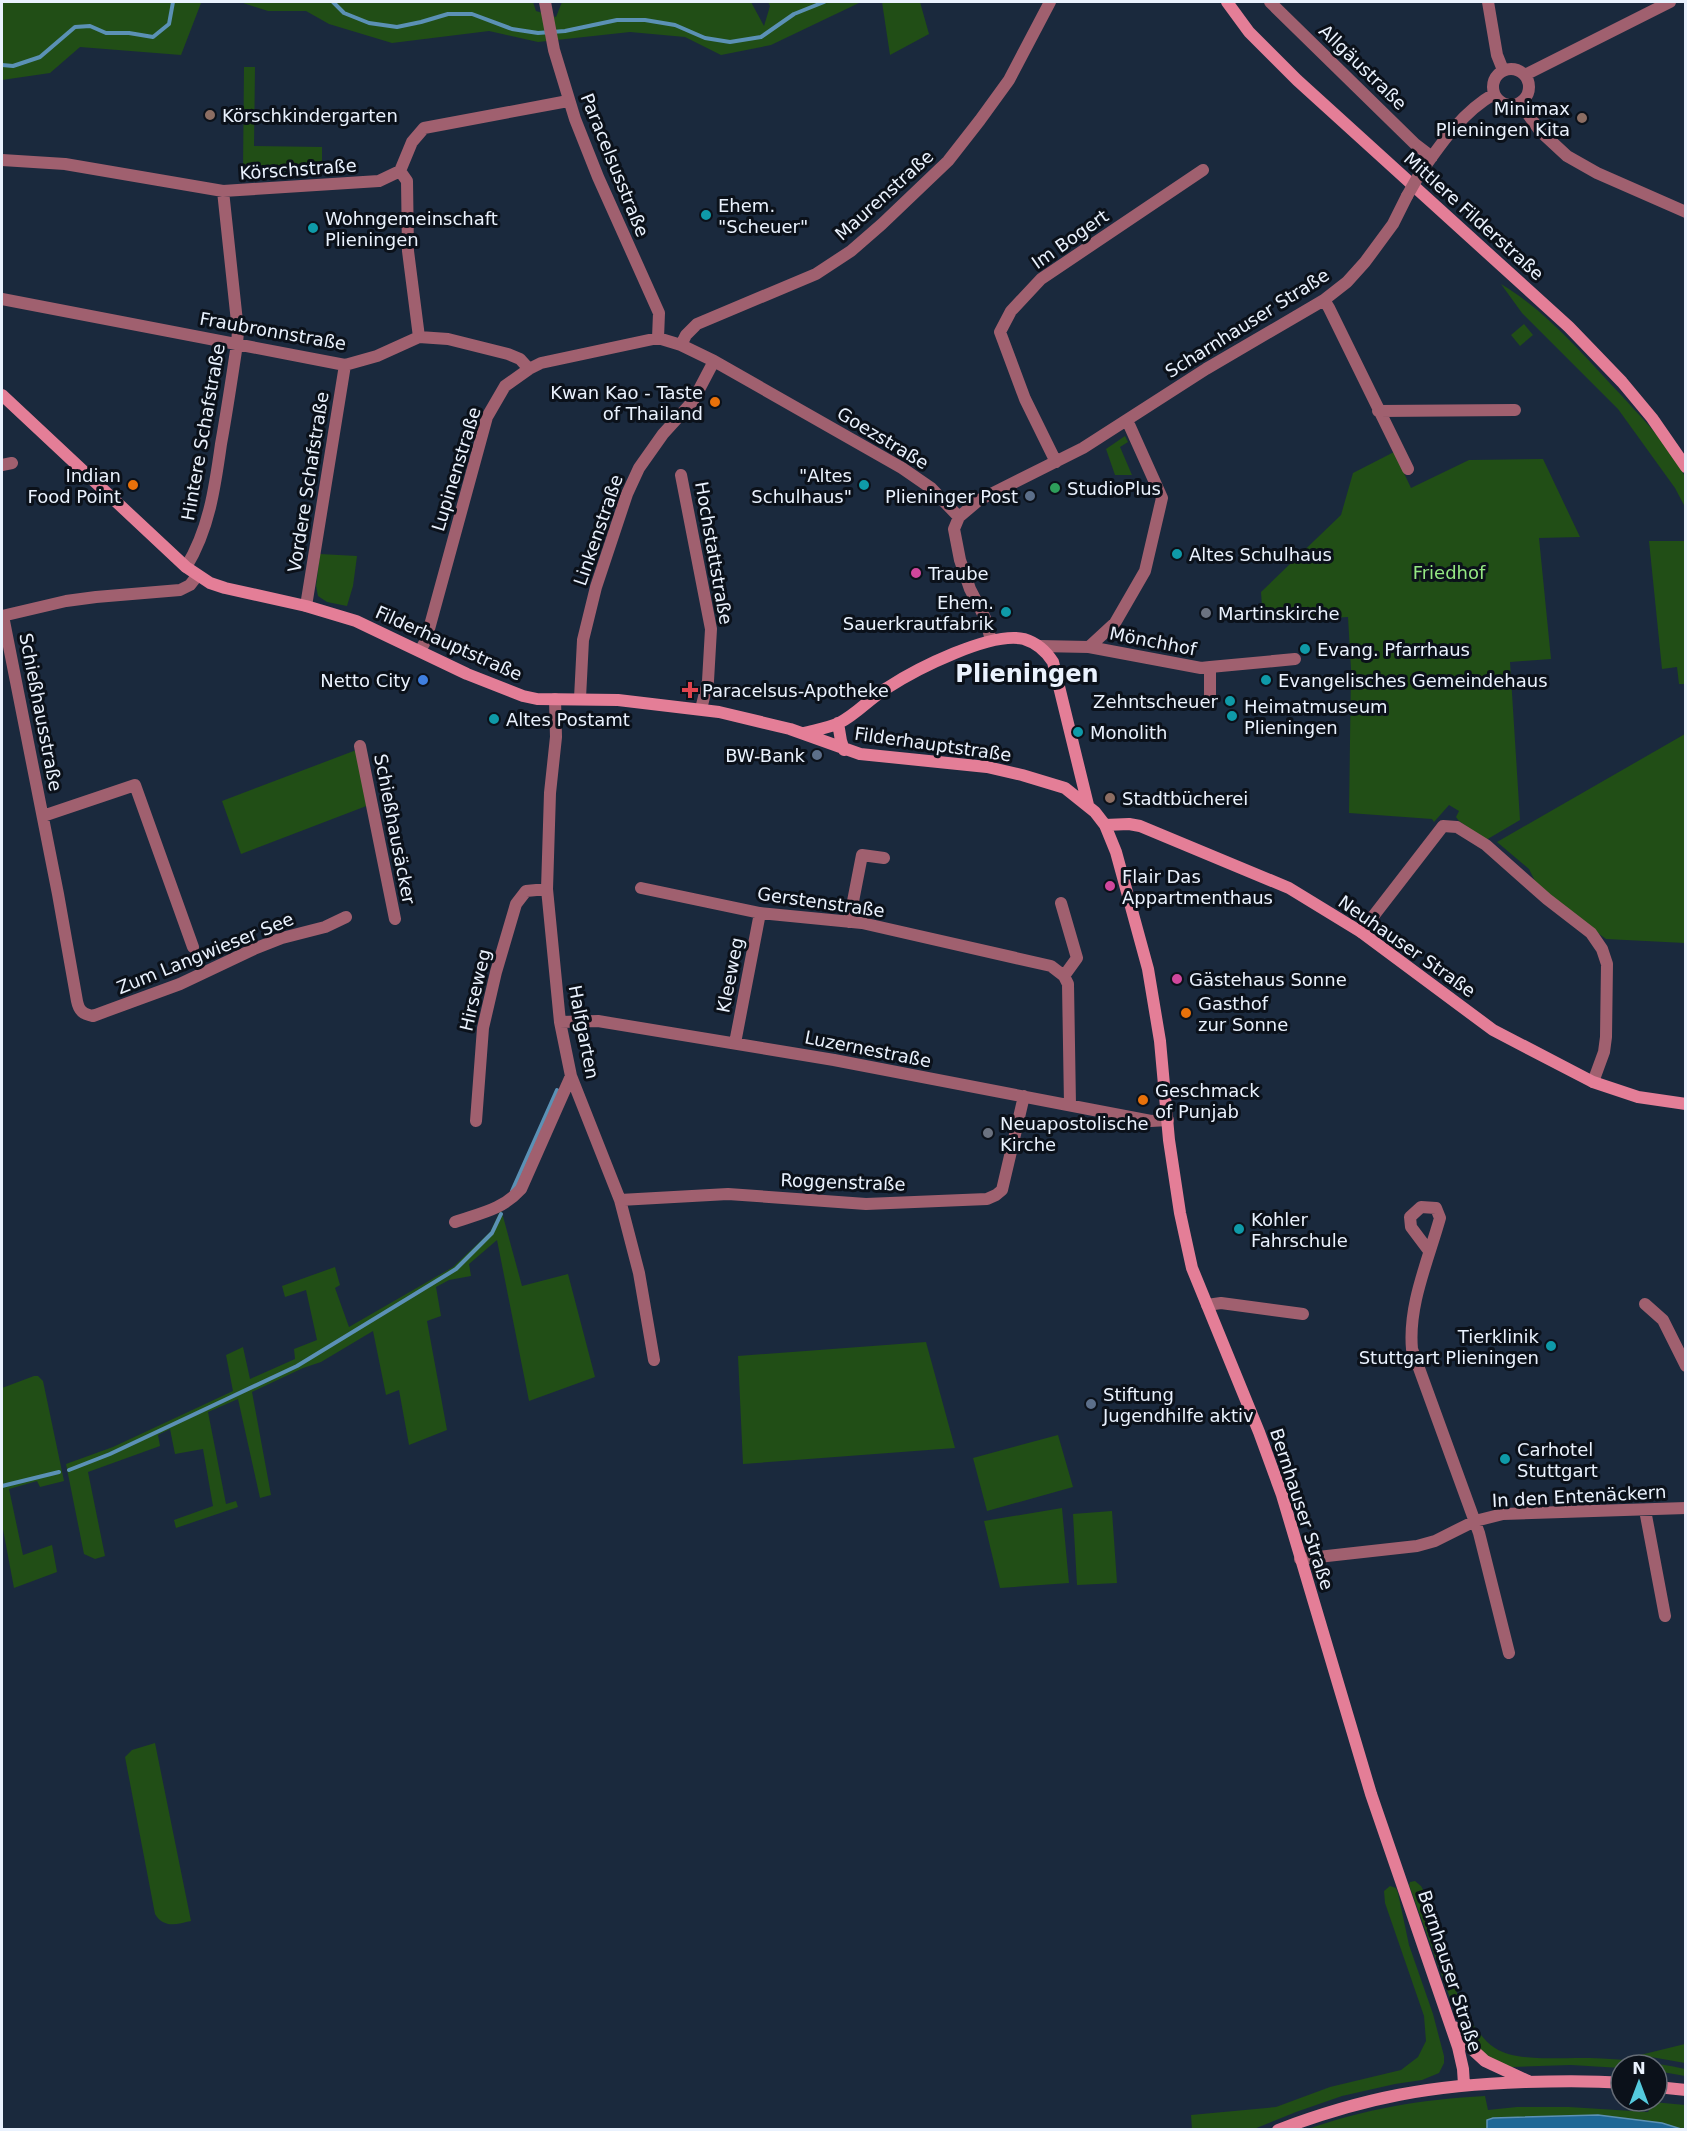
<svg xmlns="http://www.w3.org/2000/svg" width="1687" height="2131" font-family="'DejaVu Sans',sans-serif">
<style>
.green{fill:#214e16}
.water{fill:#1e6796;stroke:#5b91b5;stroke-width:1.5}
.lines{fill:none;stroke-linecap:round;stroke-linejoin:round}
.stream{stroke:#5b91b5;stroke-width:4}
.minor{stroke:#a0606f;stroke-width:12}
.tertiary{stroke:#a0606f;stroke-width:12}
.secondary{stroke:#e47e97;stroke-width:12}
.minor-bridge{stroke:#a0606f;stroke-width:12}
.education-dot{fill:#8d6e63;stroke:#0b111a;stroke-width:2}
.culture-dot{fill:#0f9aa8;stroke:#0b111a;stroke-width:2}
.food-dot{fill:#e8710a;stroke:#0b111a;stroke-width:2}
.leisure-dot{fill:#2e9e5b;stroke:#0b111a;stroke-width:2}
.service-dot{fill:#5c6f8a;stroke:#0b111a;stroke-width:2}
.hotel-dot{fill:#d1479c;stroke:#0b111a;stroke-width:2}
.worship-dot{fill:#6b7280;stroke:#0b111a;stroke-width:2}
.shop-dot{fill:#3f7fe0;stroke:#0b111a;stroke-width:2}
.health-dot{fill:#e0444e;stroke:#0b111a;stroke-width:2}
.labels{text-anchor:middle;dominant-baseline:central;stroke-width:6;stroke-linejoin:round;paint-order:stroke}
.street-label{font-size:18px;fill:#eaf2fe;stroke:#0b111a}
.poi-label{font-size:18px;fill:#eaf2fe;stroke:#0b111a;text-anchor:start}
.park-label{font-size:18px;fill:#95e883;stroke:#0b111a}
.district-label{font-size:24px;font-weight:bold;fill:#eaf2fe;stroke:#0b111a}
</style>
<rect width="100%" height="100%" fill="#1a293d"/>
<!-- green -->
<path class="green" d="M2 2H209L201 3 181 55 80 47 50 73 2 80Z
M240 2H533L536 11 556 17 562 2H751L764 26 770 6 768 2H861L771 45 721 55 685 37 630 32 538 42 489 31 392 43 329 24 306 11H268Z
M882 2H920L929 34 890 55Z
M244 67H255L254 146 322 147V172L243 171Z
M1501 284C1548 312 1584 356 1622 396 1642 419 1672 447 1684 475 1687 484 1685 498 1685 507L1675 488 1618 409 1522 313Z
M1524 324 1533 335 1520 346 1511 335Z
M1125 436 1128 442 1120 447 1132 475H1115L1106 449Z
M1394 452 1411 488 1469 460 1543 459 1580 537 1539 538 1551 659 1510 662 1520 820 1486 840 1459 821 1456 817 1459 811 1449 805 1434 822 1432 819 1349 813 1351 669 1348 617 1263 621 1261 592 1341 515 1353 473Z
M1649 541H1685V684H1679L1677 667 1662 669Z
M320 554 357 556 353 586 347 606 327 602 318 596 316 586Z
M1685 734V943L1606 939 1540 891 1529 869 1497 842Z
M359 749 369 805 241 854 222 801Z
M501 1209 522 1286 568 1274 595 1377 529 1401 497 1240 469 1264 471 1276 449 1280 436 1287 441 1316 427 1321 447 1430 409 1445 399 1390 386 1395 373 1331 321 1362 303 1368 252 1392 271 1495 260 1498 238 1399 208 1412 226 1504 236 1501 238 1507 176 1528 174 1520 213 1506 203 1449 175 1454 170 1429 158 1435 160 1446 88 1472 105 1556 95 1559 84 1554 66 1464 113 1447 233 1391 226 1355 243 1347 250 1379 295 1359 294 1349 317 1340 306 1290 285 1297 282 1286 335 1267 340 1285 335 1288 349 1327 453 1267 490 1232Z
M926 1342 955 1448 743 1464 738 1356Z
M34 1376H38L43 1381 64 1481 40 1487 37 1481 9 1489 23 1555 52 1545 57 1572 14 1588 2 1524V1388Z
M1058 1435 1073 1487 987 1511 973 1458Z
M1062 1508 1069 1583 1000 1588 984 1521Z
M1112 1511 1117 1583 1077 1585 1073 1514Z
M155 1743 191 1921C177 1924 164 1929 155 1914L125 1757 132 1750Z
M1415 1881 1421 1886 1426 1895C1437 1935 1459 2025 1495 2048 1518 2063 1562 2057 1590 2058 1622 2059 1654 2062 1685 2069V2076L1657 2071V2065H1621V2068L1571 2065 1512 2067 1494 2061 1481 2051 1466 2029 1450 1998 1409 1885 1410 1882Z
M1390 1886 1396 1888 1398 1893 1409 1945 1433 2014 1444 2056V2063L1439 2073 1422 2080 1395 2084 1342 2096 1296 2112 1254 2129H1192L1191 2115 1276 2107 1330 2087 1401 2070 1418 2057 1426 2041 1424 2016 1385 1903 1384 1891Z
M1685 2044V2063L1640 2055Z
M1485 2096 1488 2110 1517 2107H1569L1648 2112 1653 2102 1685 2105V2129L1305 2130C1364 2109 1423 2099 1485 2096Z"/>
<!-- water -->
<path class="water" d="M1598 2115 1662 2123 1681 2129 1487 2130V2120L1493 2118Z"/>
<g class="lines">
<!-- stream -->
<path class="stream" d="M333 2 344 13 369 23 397 27 421 22 448 14H472L512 29 538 33 565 31 617 20H645L675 25 705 38 730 42 761 37 794 14 824 2
M2 65 13 66 40 57 75 27 90 26 106 33H129L153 37 169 24 173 2
M512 1191 557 1090
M69 1470 110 1454 297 1366 456 1269 492 1233 501 1214
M2 1486 59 1472"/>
<!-- minor -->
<path class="minor" d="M545 2 554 50 575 119 598 177 659 313 658 338
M1270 2 1415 144 1432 157
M1488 2 1497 55 1503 70
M1493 87a18 18 0 1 1 36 0a18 18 0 1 1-36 0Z
M1525 75 1670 2
M1520 103 1540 131 1567 156 1597 173 1686 212
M2 160 65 164 223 191 379 181 400 171 412 142 424 128 568 101
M400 171 407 181 408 251 419 337
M1419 175C1440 145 1462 112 1494 94
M2 299 345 365 377 356 419 337 448 339 508 354 520 359 529 369
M1324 300 1329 308 1408 469
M681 345 686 335 697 324 816 274 851 251 882 224 948 161 980 120 1009 80 1050 2
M1378 411 1515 410
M1056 462 1025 399 1000 332 1011 311 1041 279 1203 170
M2 465 12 463
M681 475 711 629 708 681 701 709
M186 567C209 530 215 487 221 444 227 411 232 377 237 344L238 331 223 191
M306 606 345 365
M3 616 58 894 77 1001C79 1011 83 1014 93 1016L180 984 254 949 282 938 325 927 346 917
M991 640 985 618 970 589 960 560 954 529 959 517 979 500 1083 448 1206 369 1324 300 1347 282 1365 262 1393 224 1407 196
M1039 646 1089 647 1201 668 1210 667V696
M1089 647 1115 623 1145 571 1162 498 1127 420
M420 651 426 640 487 417 505 386 529 369 541 363 658 338 681 345 714 361 902 468 931 488 959 517
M1210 667 1295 659
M580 698 583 640 596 587 627 494 639 468 663 434 693 401 714 361
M555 699 556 737 550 793 547 889 560 1022 571 1076 620 1200 639 1273 654 1360
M360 746 395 919
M43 816 135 785 193 947
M641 888 760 913 862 923 1051 966 1064 976 1068 984 1070 1105
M1061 903 1077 958 1064 976
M849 922 862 855 884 858
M1361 932 1443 826 1457 827 1486 845 1547 899 1591 933 1602 949 1607 964 1606 1037 1604 1052 1593 1082
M560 1022 598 1021 834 1060 1151 1121 1168 1120
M735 1043 760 913
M476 1121 483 1028 496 972 516 904 526 891 547 889
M620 1200 728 1194 866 1204 987 1199 996 1195 1002 1190 1024 1096
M455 1222C481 1213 502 1210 521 1189L571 1076
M1429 1251 1411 1227 1410 1217 1421 1207 1436 1208 1440 1218C1428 1261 1408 1305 1412 1349L1479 1533 1509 1653
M1645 1304 1663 1320 1686 1366
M1207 1305 1221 1303 1303 1314
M1645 1510 1665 1616
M1300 1559 1417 1546 1435 1541 1475 1521 1503 1514 1686 1508"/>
<!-- tertiary -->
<path class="tertiary" d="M2 616 66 601 96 597 180 590 190 585 197 576"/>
<!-- secondary -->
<path class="secondary" d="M1227 2 1249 32 1297 80 1569 327 1622 382 1652 418 1686 467
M2 395 186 567 210 583 225 588 306 606 356 621 467 674 523 696 537 699 618 700 719 712 790 729 860 754 987 767 1022 775 1065 788 1095 812 1105 825 1116 852 1148 969 1160 1041 1169 1140 1180 1213 1192 1268 1259 1432 1282 1495 1371 1794 1458 2047 1463 2069 1464 2085
M838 723 841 741 844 750
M804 733C815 730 828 728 839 723 857 714 870 698 887 688 916 669 991 631 1024 639 1037 643 1046 651 1053 662L1088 805
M1105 825 1129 824 1140 826 1289 888 1361 932 1493 1030 1593 1082 1638 1097 1686 1104
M1454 2027 1473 2050 1485 2061 1528 2081
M1657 2087 1686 2090
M1278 2130C1365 2097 1432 2085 1525 2082 1557 2081 1589 2080 1621 2083"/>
<!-- minor-bridge -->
<path class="minor-bridge" d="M1407 196 1419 175"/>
</g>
<!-- markers -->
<g class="education-dot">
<circle cx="210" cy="115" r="6"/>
<circle cx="1582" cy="118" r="6"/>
<circle cx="1110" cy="798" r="6"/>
</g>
<g class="culture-dot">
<circle cx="706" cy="215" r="6"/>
<circle cx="313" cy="228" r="6"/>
<circle cx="864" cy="485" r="6"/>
<circle cx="1177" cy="554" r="6"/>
<circle cx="1006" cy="612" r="6"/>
<circle cx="1305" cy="649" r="6"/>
<circle cx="1266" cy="680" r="6"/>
<circle cx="1230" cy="701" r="6"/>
<circle cx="1232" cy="716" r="6"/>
<circle cx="494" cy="719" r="6"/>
<circle cx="1078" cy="732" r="6"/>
<circle cx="1239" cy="1229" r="6"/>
<circle cx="1551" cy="1346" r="6"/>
<circle cx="1505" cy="1459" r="6"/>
</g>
<g class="food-dot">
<circle cx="715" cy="402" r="6"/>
<circle cx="133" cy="485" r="6"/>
<circle cx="1186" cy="1013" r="6"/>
<circle cx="1143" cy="1100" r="6"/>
</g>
<circle class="leisure-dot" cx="1055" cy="488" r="6"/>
<g class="service-dot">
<circle cx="1030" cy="496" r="6"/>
<circle cx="817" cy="755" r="6"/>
<circle cx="1091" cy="1404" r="6"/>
</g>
<g class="hotel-dot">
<circle cx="916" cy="573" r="6"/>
<circle cx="1110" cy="886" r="6"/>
<circle cx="1177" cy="979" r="6"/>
</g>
<g class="worship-dot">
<circle cx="1206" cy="613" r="6"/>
<circle cx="988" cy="1133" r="6"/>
</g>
<circle class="shop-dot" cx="423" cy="680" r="6"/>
<path class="health-dot" d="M687 681h6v6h6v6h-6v6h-6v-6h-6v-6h6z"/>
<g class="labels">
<!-- street labels -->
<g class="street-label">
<text transform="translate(1363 67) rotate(44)">Allgäustraße</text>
<text transform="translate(615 165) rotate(68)">Paracelsusstraße</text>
<text transform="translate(298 169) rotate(-4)">Körschstraße</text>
<text transform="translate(884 195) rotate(-42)">Maurenstraße</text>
<text transform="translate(1474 216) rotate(42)">Mittlere Filderstraße</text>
<text transform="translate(1070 239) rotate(-35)">Im Bogert</text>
<text transform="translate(1247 323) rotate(-32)">Scharnhauser Straße</text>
<text transform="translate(273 331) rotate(10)">Fraubronnstraße</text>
<text transform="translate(203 432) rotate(-80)">Hintere Schafstraße</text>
<text transform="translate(883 438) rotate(31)">Goezstraße</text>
<text transform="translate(456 469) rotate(-73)">Lupinenstraße</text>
<text transform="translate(308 482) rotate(-81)">Vordere Schafstraße</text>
<text transform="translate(598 530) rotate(-71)">Linkenstraße</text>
<text transform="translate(714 553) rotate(80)">Hochstattstraße</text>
<text transform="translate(1153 641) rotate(11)">Mönchhof</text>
<text transform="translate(449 643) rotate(24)">Filderhauptstraße</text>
<text transform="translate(41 712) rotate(79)">Schießhausstraße</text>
<text transform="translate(933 744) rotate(8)">Filderhauptstraße</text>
<text transform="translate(395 829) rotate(79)">Schießhausäcker</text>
<text transform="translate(821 902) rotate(8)">Gerstenstraße</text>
<text transform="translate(1407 946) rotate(35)">Neuhauser Straße</text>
<text transform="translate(205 953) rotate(-22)">Zum Langwieser See</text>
<text transform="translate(730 975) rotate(-79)">Kleeweg</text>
<text transform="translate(475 990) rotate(-77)">Hirseweg</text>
<text transform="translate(584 1032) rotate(79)">Halfgarten</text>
<text transform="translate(868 1049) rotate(11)">Luzernestraße</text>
<text transform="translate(843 1182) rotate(2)">Roggenstraße</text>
<text transform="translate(1579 1496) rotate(-3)">In den Entenäckern</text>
<text transform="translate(1302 1509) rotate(72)">Bernhauser Straße</text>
<text transform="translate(1450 1971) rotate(72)">Bernhauser Straße</text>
</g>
<!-- poi labels -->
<g class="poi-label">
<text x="1570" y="108" text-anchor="end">Minimax<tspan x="1570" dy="21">Plieningen Kita</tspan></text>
<text x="222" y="115">Körschkindergarten</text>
<text x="718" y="205">Ehem.<tspan x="718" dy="21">"Scheuer"</tspan></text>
<text x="325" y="218">Wohngemeinschaft<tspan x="325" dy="21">Plieningen</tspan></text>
<text x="703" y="392" text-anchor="end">Kwan Kao - Taste<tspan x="703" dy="21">of Thailand</tspan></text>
<text x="121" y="475" text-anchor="end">Indian<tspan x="121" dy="21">Food Point</tspan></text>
<text x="852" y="475" text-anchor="end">"Altes<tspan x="852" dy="21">Schulhaus"</tspan></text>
<text x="1067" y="488">StudioPlus</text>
<text x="1018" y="496" text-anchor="end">Plieninger Post</text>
<text x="1189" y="554">Altes Schulhaus</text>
<text x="928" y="573">Traube</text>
<text x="994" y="602" text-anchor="end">Ehem.<tspan x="994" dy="21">Sauerkrautfabrik</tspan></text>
<text x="1218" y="613">Martinskirche</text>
<text x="1317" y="649">Evang. Pfarrhaus</text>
<text x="411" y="680" text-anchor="end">Netto City</text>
<text x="1278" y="680">Evangelisches Gemeindehaus</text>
<text x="702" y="690">Paracelsus-Apotheke</text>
<text x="1218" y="701" text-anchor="end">Zehntscheuer</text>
<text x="1244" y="706">Heimatmuseum<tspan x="1244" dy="21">Plieningen</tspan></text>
<text x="506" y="719">Altes Postamt</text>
<text x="1090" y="732">Monolith</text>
<text x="805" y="755" text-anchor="end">BW-Bank</text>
<text x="1122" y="798">Stadtbücherei</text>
<text x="1122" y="876">Flair Das<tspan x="1122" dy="21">Appartmenthaus</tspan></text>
<text x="1189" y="979">Gästehaus Sonne</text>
<text x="1198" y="1003">Gasthof<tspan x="1198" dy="21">zur Sonne</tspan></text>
<text x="1155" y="1090">Geschmack<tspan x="1155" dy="21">of Punjab</tspan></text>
<text x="1000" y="1123">Neuapostolische<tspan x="1000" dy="21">Kirche</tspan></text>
<text x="1251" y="1219">Kohler<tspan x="1251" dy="21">Fahrschule</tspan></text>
<text x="1539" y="1336" text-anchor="end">Tierklinik<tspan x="1539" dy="21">Stuttgart Plieningen</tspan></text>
<text x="1103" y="1394">Stiftung<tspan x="1103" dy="21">Jugendhilfe aktiv</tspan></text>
<text x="1517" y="1449">Carhotel<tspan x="1517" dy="21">Stuttgart</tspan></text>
</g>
<!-- park labels -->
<g class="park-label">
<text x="1449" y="572">Friedhof</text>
</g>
<!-- district labels -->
<g class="district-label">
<text x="1027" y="674">Plieningen</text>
</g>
</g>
<!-- border -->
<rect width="1687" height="2131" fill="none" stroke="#eaf2fe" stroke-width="6"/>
<!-- north arrow -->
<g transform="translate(1639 2083)"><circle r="28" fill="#0b111a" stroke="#646b75" stroke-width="1.5"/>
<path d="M0-4.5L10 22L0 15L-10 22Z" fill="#54cadd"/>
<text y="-9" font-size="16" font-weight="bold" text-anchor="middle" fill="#eaf2fe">N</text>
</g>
</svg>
